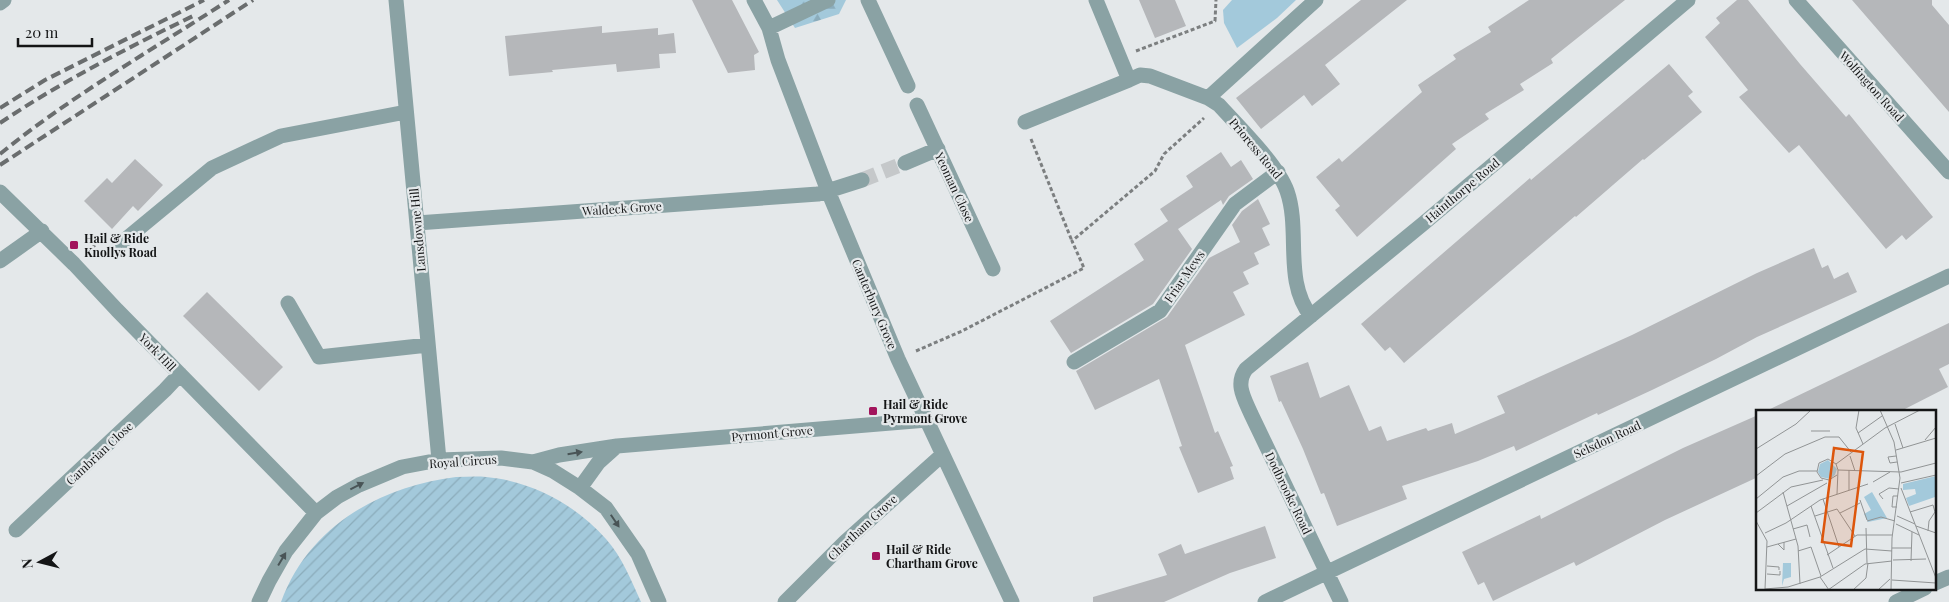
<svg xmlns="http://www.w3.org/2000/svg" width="1949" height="602" font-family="'Playfair Display',serif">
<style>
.forest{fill:url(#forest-firs)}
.park{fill:#a3c9db}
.garden{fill:url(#garden-furrows)}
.building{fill:#b5b7ba}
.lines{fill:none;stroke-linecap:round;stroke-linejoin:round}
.minor-tunnel{stroke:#c5c8ca;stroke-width:15;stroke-dasharray:15 8;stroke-linecap:butt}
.path{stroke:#7c7f80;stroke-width:3;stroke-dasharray:4 2.5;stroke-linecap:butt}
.minor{stroke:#8aa2a4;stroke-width:15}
.rail{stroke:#6a6d6e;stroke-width:4;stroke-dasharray:10 5;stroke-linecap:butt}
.oneway{fill:#495456}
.poi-dot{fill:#a2145c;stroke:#e4e8ea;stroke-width:2}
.labels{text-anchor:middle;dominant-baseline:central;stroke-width:4.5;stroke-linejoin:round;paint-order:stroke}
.street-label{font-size:12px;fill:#141516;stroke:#e4e8ea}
.poi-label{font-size:12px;font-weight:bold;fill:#141516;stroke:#e4e8ea;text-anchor:start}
.inset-road{fill:none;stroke:#919495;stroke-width:1}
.view{fill:#dd560c;fill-opacity:0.15;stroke:#dd560c;stroke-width:2.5}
.inset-edge{fill:none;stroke:#141516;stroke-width:2.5}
</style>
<defs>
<pattern id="forest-firs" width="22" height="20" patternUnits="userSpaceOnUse" patternTransform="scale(1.25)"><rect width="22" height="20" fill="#a3c9db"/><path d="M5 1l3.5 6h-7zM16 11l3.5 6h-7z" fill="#8bacbb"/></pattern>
<pattern id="garden-furrows" width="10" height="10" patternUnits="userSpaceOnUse" patternTransform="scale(1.25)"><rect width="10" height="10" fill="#a3c9db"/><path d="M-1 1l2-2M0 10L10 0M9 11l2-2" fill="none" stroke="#8bacbb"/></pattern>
</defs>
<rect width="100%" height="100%" fill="#e4e8ea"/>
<!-- forest -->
<path class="forest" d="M777 0H846L839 14 795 28Z"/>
<!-- park -->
<path class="park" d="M1232 0H1296L1277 18 1237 48 1224 23 1223 10Z"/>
<!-- garden -->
<path class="garden" d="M456 477C466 477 476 476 486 477 532 481 576 505 606 539 622 557 631 580 641 602H281C309 526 379 487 456 477Z"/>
<!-- building -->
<path class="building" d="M692 0H732L759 52 754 55 755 70 728 73Z
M1139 0H1175L1186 26 1155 38Z
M1361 0H1407L1325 65 1340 84 1312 106 1304 95 1261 129 1236 98Z
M1529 0H1625L1551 59 1553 63 1520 84 1524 90 1485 114 1489 119 1452 144 1456 149 1357 237 1335 210 1340 206 1316 177 1339 158 1342 162 1422 92 1418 85 1456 59 1453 55 1491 32 1488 27Z
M1737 0H1748L1800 64 1846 117 1849 114 1933 217 1906 240 1902 235 1886 249 1799 145 1789 153 1739 97 1748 90 1705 37 1720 23 1716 18Z
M1852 0H1932V5L1949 25V112Z
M602 26V33L658 28V35L674 33 676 53 659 54 660 68 617 72 616 64 552 70 553 72 509 76 505 36Z
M1669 64 1693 92 1688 96 1702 112 1644 160 1643 159 1576 217 1575 216 1404 363 1390 347 1385 351 1361 324 1530 178 1531 180Z
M1221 152 1231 167 1241 160 1253 179 1229 196 1223 205 1221 200 1178 229 1192 249 1153 304 1071 353 1050 321 1144 260 1134 244 1168 221 1160 209 1193 187 1186 176Z
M135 159 163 185 138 211 133 206 112 229 84 201 107 178 112 183Z
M1258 199 1270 224 1262 228 1270 245 1254 253 1259 264 1243 272 1249 284 1233 292 1245 315 1185 345 1215 433 1218 431 1233 466 1230 467 1234 479 1198 493 1179 447 1182 446 1159 379 1095 410 1076 371 1167 317 1209 258 1240 242 1232 225 1242 211Z
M1814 248 1822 268 1828 265 1834 279 1848 272 1857 292 1757 337 1716 359 1652 390 1598 415 1597 413 1516 451 1514 446 1478 461 1402 486 1407 499 1337 526 1324 493 1321 494 1303 449 1281 401 1279 402 1270 376 1308 362 1320 398 1349 385 1369 431 1381 426 1387 441 1426 428 1428 431 1452 423 1455 434 1505 413 1497 396 1632 335 1757 273Z
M207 292 283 367 259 391 183 316Z
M1949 323V364L1939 369 1948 387 1901 411H1766Z
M1758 415V477L1665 520 1576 566 1574 562 1493 601 1484 582 1478 585 1462 552 1540 515 1541 519 1683 448Z
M1265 526 1276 558 1230 573 1164 602H1093V597L1167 575 1158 554 1181 544 1185 554Z"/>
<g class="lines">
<!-- minor-tunnel -->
<path class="minor-tunnel" d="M862 180 905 163"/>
<!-- path -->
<path class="path" d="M1136 51 1215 21 1216 0
M1031 139 1072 241
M87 252 100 241
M916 351 962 331 1084 268 1072 241 1155 171 1164 154 1204 118"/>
<!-- minor -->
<path class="minor" d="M396 0 439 460
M754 0 769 28 778 60 828 191 898 359 1012 602
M868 0 908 86
M1096 0 1129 80 1140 75 1150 76 1208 98 1219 105C1239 127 1278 165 1287 191 1301 231 1283 281 1311 316
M1796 0 1949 172
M0 3 4 0
M769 28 828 0
M1208 98 1316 0
M917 105 993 269
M1025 122 1129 80
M905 163 938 149
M0 192 74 264 117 310 316 513
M417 223 818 194 862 180
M120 244 212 168 281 136 406 112
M0 261 42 231
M288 303 319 357 428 345
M1074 362 1160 311 1235 204 1278 172
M533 462 559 455 617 446 927 420
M580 488 598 463 617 446
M16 530 165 390 180 374
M1935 583 1949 577
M259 602 269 581 286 551 316 513 337 497 359 485 402 467 439 460 501 458 533 462 553 471 580 488 606 508 638 554 659 602
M785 602 845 542 942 455
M1265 602 1949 276
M1341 602 1251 414C1244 398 1235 384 1246 369L1424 223 1688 0
M1896 602 1925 588"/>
<!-- rail -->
<path class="rail" d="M0 108 45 80 204 0
M0 123C61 82 127 48 193 16
M0 154C71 96 152 50 229 0
M0 165 253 0"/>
</g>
<!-- one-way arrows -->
<defs><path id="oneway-solid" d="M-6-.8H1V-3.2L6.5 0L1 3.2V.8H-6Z" transform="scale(1.25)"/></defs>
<g class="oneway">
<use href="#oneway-solid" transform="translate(575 453) rotate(-9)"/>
<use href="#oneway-solid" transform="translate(357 486) rotate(-27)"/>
<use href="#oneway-solid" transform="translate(615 521) rotate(56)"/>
<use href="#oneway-solid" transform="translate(282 559) rotate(-59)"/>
</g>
<!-- markers -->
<g class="poi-dot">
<rect x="69" y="240" width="10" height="10" rx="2.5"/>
<rect x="868" y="406" width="10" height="10" rx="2.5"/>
<rect x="871" y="551" width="10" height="10" rx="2.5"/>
</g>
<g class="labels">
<!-- street labels -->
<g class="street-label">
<text transform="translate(1872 86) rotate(48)">Wolfington Road</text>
<text transform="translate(1256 148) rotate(50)">Prioress Road</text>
<text transform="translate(955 187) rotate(65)">Yeoman Close</text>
<text transform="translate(1462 190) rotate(-40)">Hainthorpe Road</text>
<text transform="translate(622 208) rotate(-4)">Waldeck Grove</text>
<text transform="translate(417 230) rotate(-95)">Lansdowne Hill</text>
<text transform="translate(1184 276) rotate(-55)">Friar Mews</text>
<text transform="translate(875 304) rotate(67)">Canterbury Grove</text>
<text transform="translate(158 352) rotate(46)">York Hill</text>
<text transform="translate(772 433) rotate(-5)">Pyrmont Grove</text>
<text transform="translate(1607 439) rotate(-25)">Selsdon Road</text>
<text transform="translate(99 453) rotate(-43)">Cambrian Close</text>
<text transform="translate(463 461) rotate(-4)">Royal Circus</text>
<text transform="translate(1289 493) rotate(64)">Dodbrooke Road</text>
<text transform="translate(862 527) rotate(-43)">Chartham Grove</text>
</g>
<!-- poi labels -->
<g class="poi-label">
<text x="84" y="238">Hail &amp; Ride<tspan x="84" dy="14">Knollys Road</tspan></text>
<text x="883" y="404">Hail &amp; Ride<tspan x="883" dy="14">Pyrmont Grove</tspan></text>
<text x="886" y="549">Hail &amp; Ride<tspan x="886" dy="14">Chartham Grove</tspan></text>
</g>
</g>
<!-- overview -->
<g transform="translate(1756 410)">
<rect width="180" height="180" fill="#e4e8ea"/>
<path d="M27 153H35V167L28 169 26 176Z" fill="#a3c9db"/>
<path d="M180 66V89L179 87 153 96 150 88 160 84 159 79 147 80V74Z" fill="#a3c9db"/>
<path d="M116 82 131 108 112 112 108 104 115 100 108 87Z" fill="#a3c9db"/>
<path d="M72 50 81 59 79 65 74 69 65 67 62 62 64 54Z" fill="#a3c9db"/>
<path class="inset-road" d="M103 0 100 18 107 34M124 0 138 32 144 68 136 128 135 180M139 14 147 38M55 21H74M102 23 126 6M169 30 180 17M0 39 40 14 55 0M140 40 180 28M94 46 99 61M140 46 132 47 134 53 141 52M80 54 129 18 164 0M82 60 145 62 180 53M0 66 29 44 69 27H83L95 42M117 72 134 62M145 73 180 65M145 78 180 168M93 80V60M27 82 42 136 44 174M81 84 82 60 80 54 72 49 63 53 61 62 65 68 73 70 81 65M0 89 27 67 43 61H61M67 89 83 137M127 89 123 84 133 78 143 79M104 90 111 110M31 96 71 73M55 96 77 158M141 97H136L137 86H142M154 102 177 95 179 102 173 111 172 121M0 103 35 77 67 70M84 103 104 93M59 106 81 99 99 126M141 106 159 114M0 111 11 131 9 179M111 111 125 107 139 111M140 114 163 125M160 116 180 123M110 118 111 153M37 119 51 115 54 127M9 123 30 113 64 90 112 74M22 134 28 140V132M11 137 40 129M136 138H155M42 141 55 137 65 166M71 145 101 125H136M137 150 170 149M155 151 156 122M11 156 23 157V160M11 164 24 165V161M64 167 73 180M136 170 180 173M9 179 32 177 64 167 109 139 136 141M72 180 109 154 136 151M97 180 110 168 112 153M122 180 134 169"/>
<path class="view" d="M78 38 107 42 95 136 66 132Z"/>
<rect width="180" height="180" class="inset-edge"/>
</g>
<!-- north arrow -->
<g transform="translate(40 562) rotate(263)" stroke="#e4e8ea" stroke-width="4" paint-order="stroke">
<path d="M0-4L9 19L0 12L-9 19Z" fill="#141516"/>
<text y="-8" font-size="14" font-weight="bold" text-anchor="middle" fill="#141516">N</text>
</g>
<!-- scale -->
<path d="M18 38v8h74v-8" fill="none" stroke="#141516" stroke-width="2.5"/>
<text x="25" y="38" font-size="15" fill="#141516" stroke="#e4e8ea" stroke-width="4" paint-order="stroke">20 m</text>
</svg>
